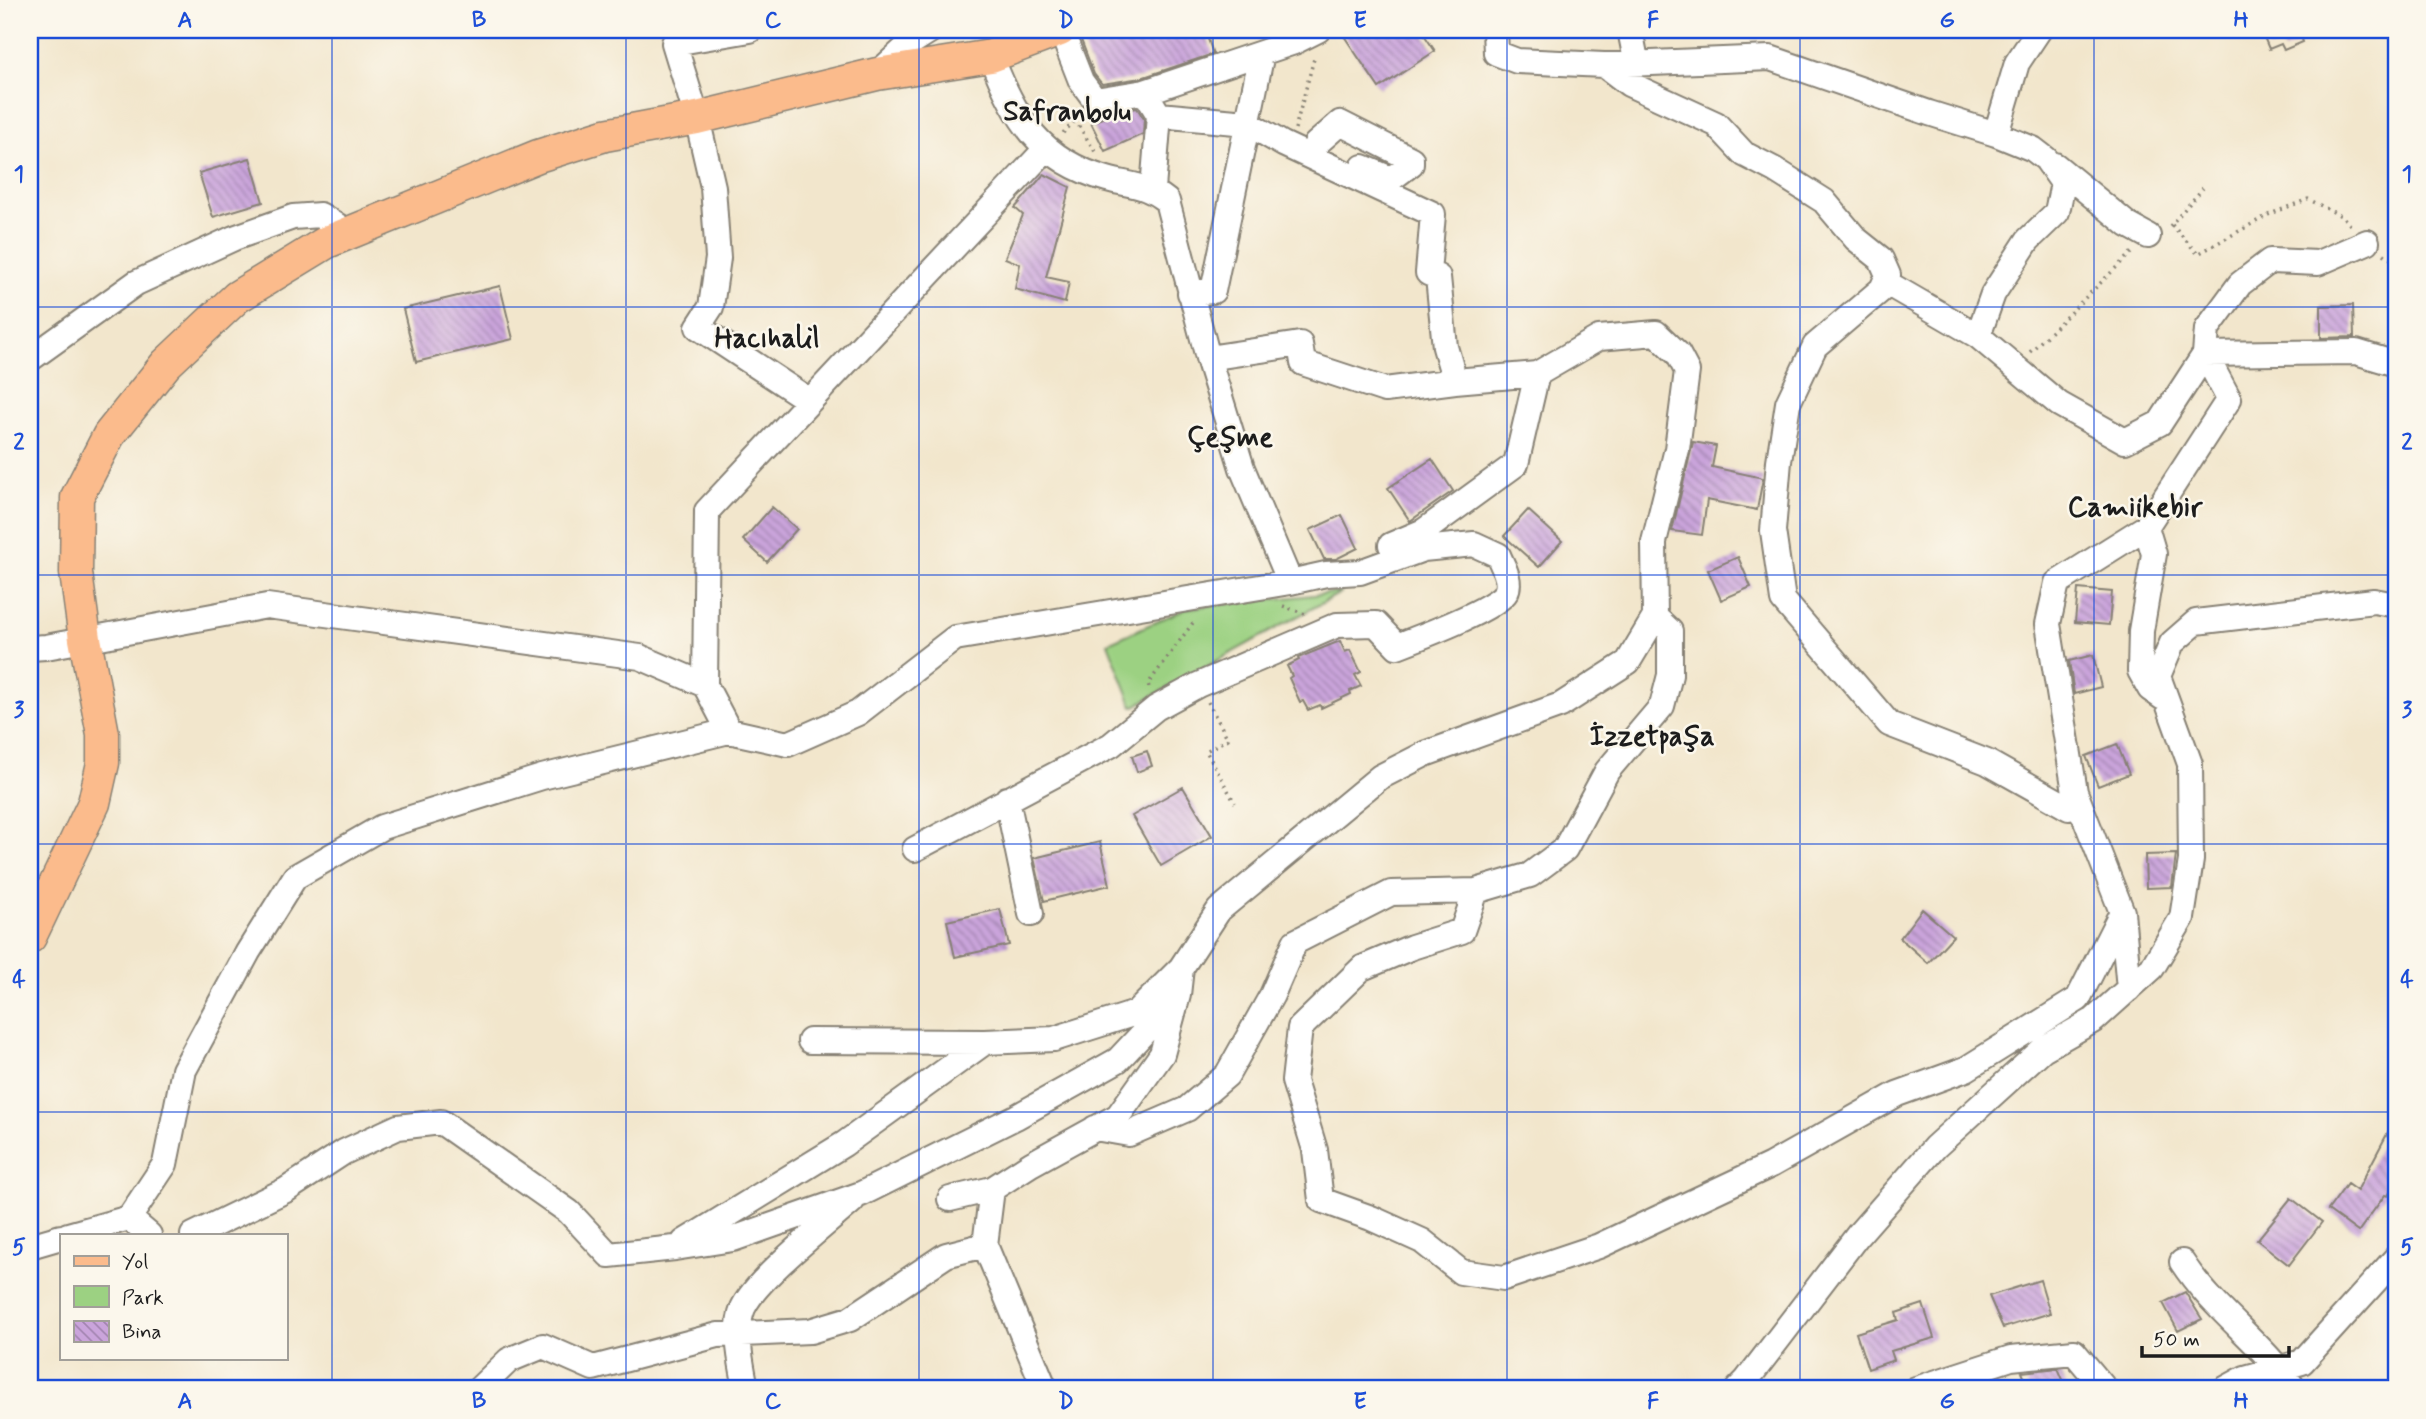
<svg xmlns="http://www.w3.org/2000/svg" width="2426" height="1419" font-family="Mynerve,sans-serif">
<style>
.green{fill:#9cd182;stroke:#5c764f;stroke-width:2}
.building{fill:url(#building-back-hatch)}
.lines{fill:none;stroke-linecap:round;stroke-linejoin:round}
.minor-casing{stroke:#878174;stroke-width:28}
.major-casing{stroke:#878174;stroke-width:35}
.path{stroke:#878174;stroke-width:3.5;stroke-dasharray:2 5;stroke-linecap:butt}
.minor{stroke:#fff;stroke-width:24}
.major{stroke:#fbbb8c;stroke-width:32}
.grid{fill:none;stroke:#1d4ed8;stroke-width:2;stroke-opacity:0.55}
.labels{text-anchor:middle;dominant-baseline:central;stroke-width:5;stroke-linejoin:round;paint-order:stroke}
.district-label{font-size:28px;font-weight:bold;fill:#1c1c1c;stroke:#fbf7ec}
.neatline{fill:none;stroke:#1d4ed8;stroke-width:2.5}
.grid-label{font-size:23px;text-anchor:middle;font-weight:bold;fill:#1d4ed8}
</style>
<defs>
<pattern id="building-back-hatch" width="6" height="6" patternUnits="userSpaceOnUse" patternTransform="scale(1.75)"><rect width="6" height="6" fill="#caa4db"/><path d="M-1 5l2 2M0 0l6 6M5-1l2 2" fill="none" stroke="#a385b1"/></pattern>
</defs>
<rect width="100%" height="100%" fill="#fbf7ec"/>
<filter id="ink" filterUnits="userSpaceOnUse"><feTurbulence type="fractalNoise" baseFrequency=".0143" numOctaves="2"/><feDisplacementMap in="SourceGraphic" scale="14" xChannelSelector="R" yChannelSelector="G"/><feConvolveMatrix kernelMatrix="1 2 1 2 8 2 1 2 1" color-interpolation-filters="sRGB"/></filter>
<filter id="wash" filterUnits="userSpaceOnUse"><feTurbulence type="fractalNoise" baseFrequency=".00686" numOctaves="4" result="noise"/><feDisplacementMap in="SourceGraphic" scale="28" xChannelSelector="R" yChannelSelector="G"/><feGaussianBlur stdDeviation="1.57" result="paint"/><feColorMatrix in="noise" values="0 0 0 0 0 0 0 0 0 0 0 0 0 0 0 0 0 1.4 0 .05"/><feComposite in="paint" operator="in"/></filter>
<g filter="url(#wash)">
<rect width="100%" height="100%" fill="#f2e6cc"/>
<!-- green -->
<path class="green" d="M1342 592 1133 707 1108 643 1187 608Z"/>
<g id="blocks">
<!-- building -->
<path class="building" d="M1082 30H1205L1213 54 1141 78 1102 84 1094 74 1080 37Z
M1340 30H1421L1435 51 1379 88Z
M2261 30H2314L2315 31 2301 36 2303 42 2284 50 2281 44 2269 49Z
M1137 108 1144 119 1143 134 1105 151 1091 123 1115 112Z
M250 158 263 202 213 217 199 173Z
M1044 174 1070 187 1046 277 1069 282 1065 303 1015 289 1020 264 1005 258 1023 215 1015 208Z
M500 286 513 339 416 362 403 309Z
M2353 305 2354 337 2321 338V306Z
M1693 442 1716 446 1712 467 1763 478 1757 510 1707 500 1702 535 1672 531Z
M1432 459 1453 491 1410 521 1388 488Z
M772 507 797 529 767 562 743 540Z
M1528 510 1562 541 1539 567 1504 536Z
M1342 515 1358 548 1336 559H1324L1310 530Z
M1738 557 1751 587 1721 600 1708 570Z
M2078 589 2112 592 2109 625 2075 622Z
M1340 641 1345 652 1350 650 1361 672 1355 675 1361 686 1350 691 1351 694 1321 708 1320 705 1308 710 1303 701 1300 702 1289 678 1292 676 1287 666 1299 660 1298 658Z
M2093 655 2101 687 2074 694 2069 661Z
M2117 744 2129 774 2098 786 2086 756Z
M1147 751 1152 766 1137 772 1132 756Z
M1183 787 1212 836 1161 866 1132 816Z
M1100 842 1110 885 1044 901 1034 858Z
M2176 854 2172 887 2146 888 2145 855Z
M1000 909 1009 945 955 957 947 921Z
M1922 909 1953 936 1928 963 1900 938Z
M2396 1117V1181L2388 1196 2385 1195 2358 1232 2328 1210 2347 1184 2357 1191Z
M2291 1198 2322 1222 2289 1265 2257 1240Z
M2040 1280 2050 1313 2003 1328 1989 1296Z
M2185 1292 2202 1319 2178 1331 2163 1303Z
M1923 1304 1934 1338 1891 1351 1894 1360 1868 1369 1856 1333 1898 1320 1896 1313Z
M2058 1368 2067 1389H2029L2022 1372Z
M1996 1379 1999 1389H1963Z"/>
</g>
</g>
<g filter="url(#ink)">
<use href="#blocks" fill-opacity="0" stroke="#878174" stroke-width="2"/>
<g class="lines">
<defs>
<path id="minor" d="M750 30 674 43 697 118 713 187 718 258 711 307 698 327 810 401
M1061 30 1081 81 1095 100 1145 92 1159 115 1153 189
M1495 30 1496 53 1517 61 1604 65 1770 58 1929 113 1996 134 2033 149 2046 159 2063 183 2057 212 2028 240 1993 294 1978 336 2059 404 2125 441 2160 423 2205 354 2356 352 2396 364
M1630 30 1637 65
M1604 65 1629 84 1716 124 1744 154 1775 170 1824 201 1856 239 1881 259 1888 275 1882 289 1815 346 1788 403 1779 461 1773 531 1783 600 1889 724 1987 762 2069 808 2075 792
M877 74 912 42 931 30
M1145 92 1294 42 1318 30
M1996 134 2017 63 2039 30
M1316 144 1340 123 1411 159V164L1391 179 1363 167
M2055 165 2128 225 2148 236
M1885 282 1978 336
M1190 293 1213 291 1262 53
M1208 358 1300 344 1303 363 1385 390 1455 381
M30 359 136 283 234 238 293 217 320 215 349 233
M2146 527 2154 554 2141 631 2140 671 2150 689 2163 698
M1391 545 1424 531 1516 464 1537 374
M30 648 46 647 267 606 640 657 705 685 729 731 788 744 858 713 955 638 1290 582
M705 685 707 511 1046 149
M1007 799 1031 914
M915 849 1111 745 1156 708 1198 685 1337 625 1376 624 1397 646C1418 638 1498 608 1506 592 1512 580 1502 565 1498 555L1474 544 1423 549 1360 572 1326 574 1290 582 1242 468 1208 358 1167 201C1146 184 1132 186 1107 179 1041 161 1014 118 991 56
M1476 891 1462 931 1412 947 1362 968 1300 1028 1294 1081 1315 1150 1321 1200 1371 1218 1422 1241 1461 1272 1504 1278 1599 1246 1771 1165 1897 1094 1966 1069 2078 999 2122 912
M2129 989 2122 912 2075 792 2048 624 2057 583 2146 527 2229 399 2205 354 2207 329 2240 284 2270 261 2318 263 2367 242
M810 1041 985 1042 1054 1039 1136 1013 1181 968
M1095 1128 1129 1134 1187 1109 1227 1075 1272 995 1295 942 1391 893 1476 891 1530 875 1565 849 1607 771 1662 706 1670 675V631L1655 617
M992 1189 985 1245 1045 1389
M950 1199 992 1189 1031 1164 1118 1116 1162 1054 1178 995 1181 968 1219 910 1380 777 1425 754 1561 705 1628 662 1655 617 1654 542 1677 449 1687 371 1678 354 1656 333 1599 338 1537 374 1455 381 1445 347 1438 277 1428 273 1433 214 1283 144 1247 123 1159 115
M129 1218 149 1235
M68 1235 129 1218 165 1164 184 1070 248 952 295 877 382 827 542 777 729 731
M193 1235 286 1190 344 1152 398 1127 441 1122 569 1212 609 1255 675 1248 733 1239 861 1194 1016 1117 1118 1060 1176 998
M684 1242 844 1144 985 1042
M30 1246 61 1237
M2182 1262C2213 1310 2262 1342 2294 1389
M479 1389 509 1360 543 1346 593 1368 718 1335 810 1331 850 1319 946 1255 985 1245
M746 1389C742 1364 733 1333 743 1308 756 1279 826 1224 852 1201
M1738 1389 1746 1381 1858 1235 1935 1147 2043 1049 2094 1020 2152 968 2182 918 2191 860 2190 764 2158 676 2172 643 2196 622 2374 601 2396 605
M1916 1389 2011 1358 2074 1352 2105 1389
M2225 1389 2245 1378 2302 1362 2396 1258"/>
<path id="major" d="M30 937 94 803 103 763V734L85 639 76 573 77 497 109 435 166 364 237 297 327 242 538 156 605 135 697 118 877 74 991 56 1060 30"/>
</defs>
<!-- minor casing -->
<use href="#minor" class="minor-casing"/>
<!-- major casing -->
<use href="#major" class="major-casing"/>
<!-- path -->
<path class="path" d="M1075 120 1096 153
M1295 129 1315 55
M1063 133 1082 114
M2172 225 2198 254 2268 215 2308 199 2343 217 2352 227
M2170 226 2203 188
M2384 254 2396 263
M2030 352 2132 252
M1283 606 1305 614
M1149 687 1148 684 1195 620
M1208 702 1228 739 1206 751 1235 803"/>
<!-- minor -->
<use href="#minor" class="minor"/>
<!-- major -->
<use href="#major" class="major"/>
</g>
</g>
<!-- grid -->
<path class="grid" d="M332 30V1389M626 30V1389M919 30V1389M1213 30V1389M1507 30V1389M1800 30V1389M2094 30V1389M30 307H2396M30 575H2396M30 844H2396M30 1112H2396"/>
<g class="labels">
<!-- district labels -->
<g class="district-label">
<text x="1067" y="112">Safranbolu</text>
<text x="767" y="339">Hacıhalil</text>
<text x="1230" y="438">Çeşme</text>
<text x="2135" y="508">Camiikebir</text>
<text x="1652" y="737">İzzetpaşa</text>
</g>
</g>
<!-- margin -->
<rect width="2426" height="1419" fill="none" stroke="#fbf7ec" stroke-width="77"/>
<!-- legend -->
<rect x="60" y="1234" width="228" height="126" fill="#fbf7ec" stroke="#a29f99" stroke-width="2"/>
<rect x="74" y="1256" width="35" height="10" fill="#fbbb8c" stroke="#a29f99" stroke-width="2"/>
<text x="122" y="1268" font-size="21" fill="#1c1c1c">Yol</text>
<rect x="74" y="1286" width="35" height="21" fill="#9cd182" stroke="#a29f99" stroke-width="2"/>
<text x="122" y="1304" font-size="21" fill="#1c1c1c">Park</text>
<rect x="74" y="1321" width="35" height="21" fill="url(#building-back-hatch)" stroke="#a29f99" stroke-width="2"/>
<text x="122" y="1338" font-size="21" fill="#1c1c1c">Bina</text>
<!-- scale -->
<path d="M2142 1346v10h147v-10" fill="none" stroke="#1c1c1c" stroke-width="3.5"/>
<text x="2153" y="1346" font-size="21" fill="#1c1c1c" stroke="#fbf7ec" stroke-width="5" paint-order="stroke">50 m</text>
<rect x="38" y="38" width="2350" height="1342" class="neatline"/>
<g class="grid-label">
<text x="185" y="27">A</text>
<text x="479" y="27">B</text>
<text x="773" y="27">C</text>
<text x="1066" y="27">D</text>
<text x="1360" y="27">E</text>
<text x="1653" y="27">F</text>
<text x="1947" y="27">G</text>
<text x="2241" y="27">H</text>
<text x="19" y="181">1</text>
<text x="2407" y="181">1</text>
<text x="19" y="449">2</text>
<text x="2407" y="449">2</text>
<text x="19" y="717">3</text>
<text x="2407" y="717">3</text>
<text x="19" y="986">4</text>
<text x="2407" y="986">4</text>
<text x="19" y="1254">5</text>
<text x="2407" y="1254">5</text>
<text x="185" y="1408">A</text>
<text x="479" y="1408">B</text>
<text x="773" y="1408">C</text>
<text x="1066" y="1408">D</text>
<text x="1360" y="1408">E</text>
<text x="1653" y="1408">F</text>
<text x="1947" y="1408">G</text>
<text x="2241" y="1408">H</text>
</g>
</svg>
